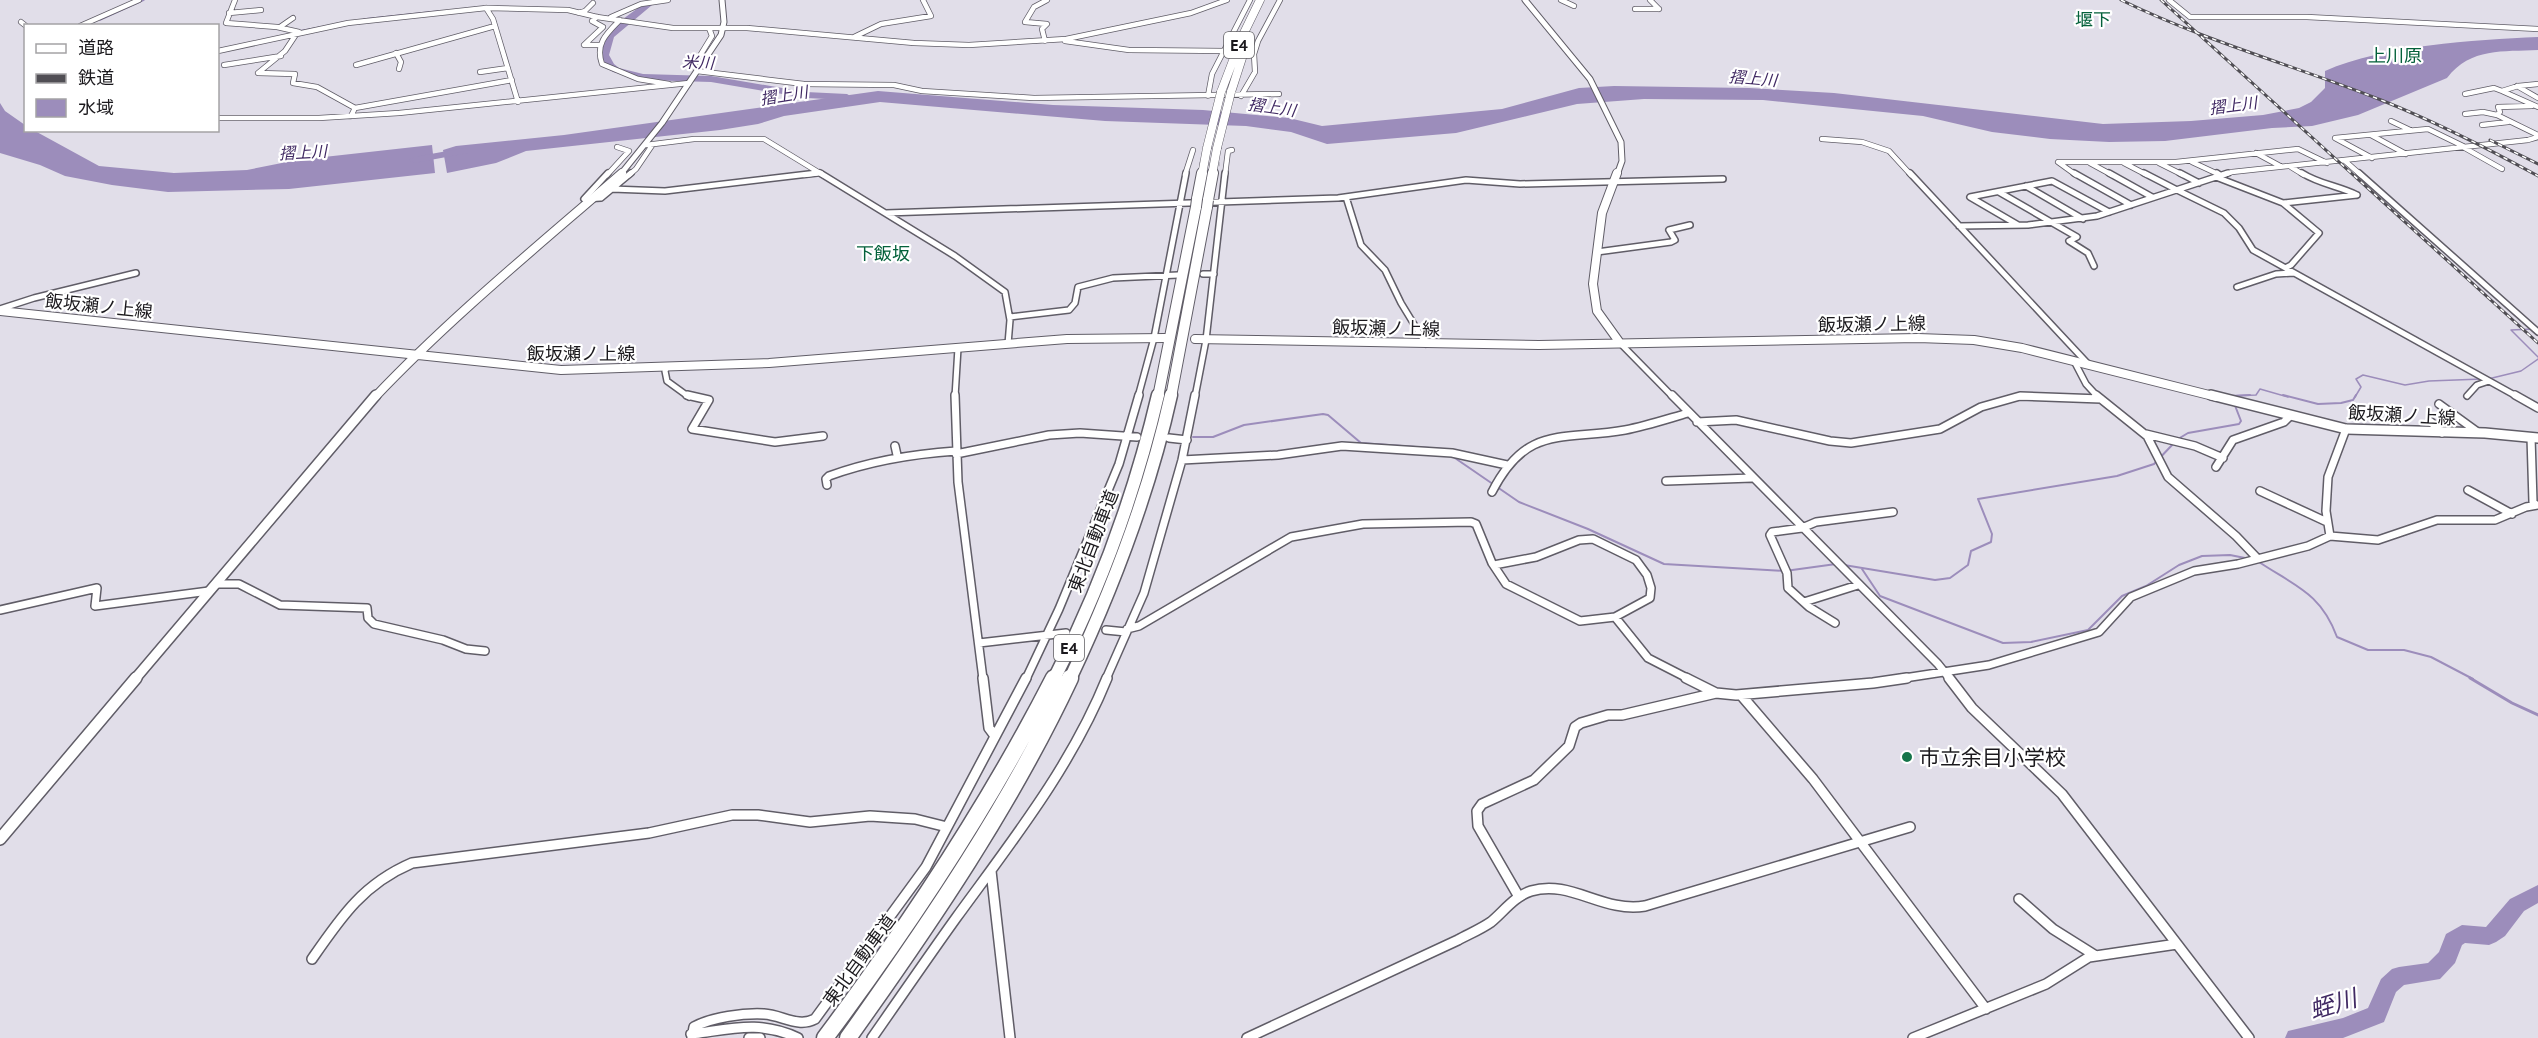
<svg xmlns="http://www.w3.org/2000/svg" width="2538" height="1038" font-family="'PT Sans','Noto Sans JP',sans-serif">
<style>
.water{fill:#9c8dbb}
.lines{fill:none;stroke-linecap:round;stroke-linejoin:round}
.stream-far2{stroke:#9c8dbb;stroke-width:1.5}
.stream-far1{stroke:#9c8dbb;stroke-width:2}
.stream{stroke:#9c8dbb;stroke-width:3}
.river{fill:#9c8dbb;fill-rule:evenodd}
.street-tunnel{stroke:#c3c0ca;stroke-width:4.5;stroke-dasharray:4.5 2;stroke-linecap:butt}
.street-far3-casing{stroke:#605d67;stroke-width:6}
.street-far2-casing{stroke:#605d67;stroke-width:8}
.street-far1-casing{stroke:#605d67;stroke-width:10}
.street-casing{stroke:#605d67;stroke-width:12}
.secondary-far3-casing{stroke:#605d67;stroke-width:7}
.secondary-far2-casing{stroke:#605d67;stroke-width:10}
.secondary-far1-casing{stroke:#605d67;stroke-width:12}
.secondary-casing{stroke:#605d67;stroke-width:14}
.highway-far3-casing{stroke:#605d67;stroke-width:9}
.highway-far2-casing{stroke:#605d67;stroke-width:12}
.highway-far1-casing{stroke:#605d67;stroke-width:15}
.highway-casing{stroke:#605d67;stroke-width:19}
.street-far3{stroke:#fff;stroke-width:4.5}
.street-far2{stroke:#fff;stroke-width:5}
.street-far1{stroke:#fff;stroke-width:7}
.street{stroke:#fff;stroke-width:9}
.secondary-far3{stroke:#fff;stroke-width:5}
.secondary-far2{stroke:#fff;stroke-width:8}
.secondary-far1{stroke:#fff;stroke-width:9}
.secondary{stroke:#fff;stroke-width:11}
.highway-far3{stroke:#fff;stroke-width:8}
.highway-far2{stroke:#fff;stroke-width:10}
.highway-far1{stroke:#fff;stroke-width:12}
.highway{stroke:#fff;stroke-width:16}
.rail-casing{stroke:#504e54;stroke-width:3}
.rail{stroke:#fff;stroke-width:1.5;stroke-dasharray:4.5;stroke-linecap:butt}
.highway-bridge-far1-casing{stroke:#605d67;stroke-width:9;stroke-linecap:butt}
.highway-bridge-casing{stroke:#605d67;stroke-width:12;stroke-linecap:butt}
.highway-bridge-far1{stroke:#fff;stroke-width:8}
.highway-bridge{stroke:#fff;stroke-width:10}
.poi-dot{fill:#157449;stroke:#fff;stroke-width:2}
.labels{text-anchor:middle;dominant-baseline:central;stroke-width:4.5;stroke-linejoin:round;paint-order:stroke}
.shield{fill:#fff;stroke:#5f5e61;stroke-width:1.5}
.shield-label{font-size:16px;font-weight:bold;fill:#1b191d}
.far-water-label{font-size:16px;font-style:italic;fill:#402963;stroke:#fff}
.far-quarter-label{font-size:18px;fill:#04613b;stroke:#fff}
.street-label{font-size:18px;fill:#1b191d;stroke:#fff}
.near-poi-label{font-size:21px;fill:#1b191d;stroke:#fff;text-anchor:start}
.near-water-label{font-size:24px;font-style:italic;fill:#402963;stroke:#fff}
</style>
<rect width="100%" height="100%" fill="#e1dee9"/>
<!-- water -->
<path class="water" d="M2538 37V50C2503 52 2471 47 2447 78L2358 115 2312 126 2272 128 2165 141 2109 142 2050 139 1992 132 1923 116 1763 100 1644 99 1577 104 1456 133 1327 144 1291 132 1246 126 1105 121 880 102 784 116 758 124 720 130 526 151 496 163 447 173 443 150 456 146 564 135 878 91 1053 105 1203 110 1289 118 1322 126 1502 109 1579 88 1614 86 1749 88 1834 93 2103 124 2191 121 2263 115 2299 108 2311 102 2325 88V71C2384 45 2473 40 2538 37Z
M0 103 5 111 25 125 26 130 35 131 99 166 174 173 247 170 297 160 432 145 435 173 289 189 168 192 112 185 65 176 40 165 0 153Z"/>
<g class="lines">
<!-- stream-far2 -->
<path class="stream-far2" d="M364 19 439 11
M100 20 144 0
M299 31 326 26
M2533 329 2511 330 2538 357
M2488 379 2521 371 2538 359
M2230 396 2256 395 2260 389 2288 397
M2355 397 2361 387 2356 379 2363 375 2405 385 2429 381 2482 379"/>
<!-- stream-far1 -->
<path class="stream-far1" d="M2283 395 2318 404 2341 403 2353 400 2356 395
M2230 396 2250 395
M1193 437H1213L1244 425 1323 414 1328 415 1361 443 1443 449
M2178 439 2188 433 2239 424 2241 421 2234 403
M1452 456 1519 502 1588 529 1664 564 1785 571 1836 564
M2259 562C2295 586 2321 593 2337 637L2368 650H2404L2431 657 2473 679
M1844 565 1935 580 1950 578 1968 565 1971 551 1991 542 1992 534 1978 499 2117 476 2154 464 2174 443
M1862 569 1880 596 2003 643 2031 642 2088 630 2122 596 2146 586 2179 565 2202 556 2230 555 2250 559"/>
<!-- stream -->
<path class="stream" d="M2470 678 2512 703 2538 715"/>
<!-- river -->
<path class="river" d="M649 0H658L614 37 609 55 614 64 619 68 643 74 711 76 806 92 847 94 852 97 847 100 806 98 711 82 643 80 613 72 607 68 601 55 605 36 612 27Z
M464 148 468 149V153L414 163 409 160 414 157Z
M2538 885V903L2524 911 2505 936 2496 942 2489 945 2465 943 2462 945 2455 963 2440 979 2404 985 2396 992 2384 1022 2343 1038H2285L2288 1031 2343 1018 2368 1008 2381 979 2392 969 2399 967 2428 963 2439 952 2446 934 2462 925 2486 927 2510 899Z"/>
<!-- street-tunnel -->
<path class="street-tunnel" d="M1199 164H1220"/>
<defs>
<path id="street-far3" d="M235 0 226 23 277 27 299 32
M1561 0 1574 6
M1650 0 1659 9
M2169 0 2190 17H2307L2538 29
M486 8 493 19 518 102
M1635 9H1659
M229 13 261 10
M579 13 585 11 593 3
M597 17 592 21 603 27 584 45H599
M611 17 641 4 668 0
M620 20C606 34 595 44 602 64L638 79 669 84
M21 22 26 26
M80 26 139 0
M280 27 293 18
M297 33 285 51 258 73 295 74 293 83 317 87 355 108 351 116
M854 37 881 24 931 16 923 0
M1045 41 1042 29 1047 24 1025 22 1034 7 1047 0
M1065 41 1129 50 1226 51
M218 51 348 23 486 8 568 10 597 17 673 28H747L914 43 969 45 1066 39 1191 13 1227 0
M396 53 401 62 399 69
M701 54 712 36 709 28
M224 65 281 56
M356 65 495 26
M697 71 804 84 894 85 922 91 1034 98 1279 94
M480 72 508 68
M2538 84 2518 86 2502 91 2538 107
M2517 86 2538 98
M2465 94 2494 88 2502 91
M1208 96 1212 74 1250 0
M1241 96 1255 72 1254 54 1258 41 1280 0
M2532 106 2498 107 2500 112 2497 115 2538 135
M355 108 512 80
M2465 114 2483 112 2497 115
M218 118H319L399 113 689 83
M2391 121 2410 130
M2482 125 2508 122
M2371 135 2406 154
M1822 139 1862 142 1889 151 1911 175
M646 145 694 139H764L823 175
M2463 147 2502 169
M2256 153 2280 166
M2372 158 2335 138 2428 129 2463 146
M2345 161 2361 175
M2192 162 2220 175
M2090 163 2112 175
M2124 163 2147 175
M2159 163 2183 175
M2291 167 2304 175
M607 175 629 151 617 147
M629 175 636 169 653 144
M804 175 821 173
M1185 175 1193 150
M1225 175 1228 151 1232 150
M2076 175 2058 162H2176L2298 149 2327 163
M2223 175 2232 172 2528 140 2538 137"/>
<path id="street-far2" d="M608 173 584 199 601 198 631 173
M820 173 955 256 1005 292 1010 320 1008 344
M1910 173 2089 365
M2074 173 2131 205
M2109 173 2152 197
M2144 173 2177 190
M2180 173 2199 183
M2217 173 2220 175
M2302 173C2319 184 2339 186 2357 195
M2359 173 2538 332
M2216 177 2283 203
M2026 186 2083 219
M612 189 665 191 817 173
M2177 190 2224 213 2239 228 2253 250 2518 397
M1999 192 2077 237 2069 241 2088 253 2094 266
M1346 197 1361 245 1385 270 1401 303 1426 344
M886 213 1338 198 1466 180 1520 184 1723 179
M2018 225 1970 197 2052 181 2109 212
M1959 226 2028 225 2097 216 2228 173
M1597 252 1671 242 1675 240 1669 230 1690 225
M2285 268 2291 265 2319 233 2283 203 2357 195
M1203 274H1214
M2237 287 2276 274 2294 273
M0 309 34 298 136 273
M1010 317 1069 310 1075 303 1078 287 1113 278 1178 275
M1620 343 1673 397
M2074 361 2086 384 2098 397
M667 367 665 371 667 381 689 397
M2467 396 2477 385 2489 381
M955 397 958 348
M1138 397 1154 338 1186 173
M1195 397 1206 340 1225 173
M2017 397H2040"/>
<path id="street-far1" d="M687 395 709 400 692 429 775 442 823 436
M955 395 958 482 983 679
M1672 395 1938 664 1950 679
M2096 395 2147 436 2168 477 2236 536 2257 558
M2515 395 2538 408
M2439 404 2479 433
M1697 422 1736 420 1830 441 1851 443 1940 429 1981 407 2020 396 2101 399
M2431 422 2442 433
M2146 434 2195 446 2223 458
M2531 437 2533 502 2535 505
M1169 438 1187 440
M895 446 897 455
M956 454 1049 435 1080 433 1137 437
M1182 460 1278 455 1342 446 1452 453 1507 465
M2216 467 2233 440 2284 422 2291 415
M1666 481 1752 478
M827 485 826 479 829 476C870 461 912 454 956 451
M2468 490 2512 514
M2260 491 2327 522
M1492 492C1527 424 1562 441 1625 430 1646 426 1667 419 1688 413
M2330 536 2326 511 2328 477 2346 429
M215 584H239L280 605 367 608 368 618 374 624 443 640 466 649 485 651
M1804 602 1858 585
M0 610 97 588 95 606 209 591
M1615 617 1648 658 1689 679
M1835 623 1809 607 1788 588 1787 573 1770 535 1772 532 1802 528 1816 522 1893 512
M1127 629 1139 626 1291 537 1363 524 1471 522 1476 524 1492 563 1506 584 1580 621 1615 617 1650 598 1651 588 1647 575 1636 560 1593 539 1579 540 1536 557 1494 565
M1106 630 1126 632
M979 643 1066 633
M1026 679 1059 609 1119 464 1139 395
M1106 679 1144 593 1182 460 1195 395
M1898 679 1989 665 2099 632 2131 597 2194 571 2238 564 2308 546 2330 536 2378 540 2437 520H2495L2526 507 2538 505"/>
<path id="street" d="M983 678 989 728 995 736
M1686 678 1716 693 1736 695 1873 683 1907 678
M1949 678 1972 708 2062 794 2249 1038
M1741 695 1813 779 1986 1009
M991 871 1010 1038
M1519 897 1478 826 1477 811 1482 804 1534 780 1569 746 1575 727 1581 723 1608 715H1622L1716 693
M2019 899 2053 929 2096 956
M312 959C341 917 363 884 412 863L649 833 732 815H758L810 822 870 816 915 819 947 827
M691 1034C732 1029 759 1020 798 1038
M692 1038 694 1027C712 1017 744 1013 764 1014 782 1015 798 1028 815 1019L926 867 1026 678
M749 1038H760
M872 1038C900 998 928 957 956 918 1012 841 1071 767 1107 678
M1247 1038 1458 940C1469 934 1481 929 1491 922 1504 911 1515 896 1531 891 1571 879 1602 913 1645 906L1910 827
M1913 1038 2046 984 2089 957 2177 944"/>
<path id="secondary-far3" d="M1525 0 1590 79 1621 142 1622 161 1617 175
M620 175 662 123 721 35 724 22 722 0"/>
<path id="secondary-far2" d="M1617 173 1602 213 1593 284 1597 311 1620 343
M0 311 561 370 769 363 1067 339 1165 338
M1195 339 1539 345 1918 338 1974 340 2022 348 2217 397
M375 397C452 316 538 246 622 173"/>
<path id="secondary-far1" d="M2211 395 2346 429 2485 433 2538 438
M135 679 376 395"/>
<path id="secondary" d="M0 839 136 678"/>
<path id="highway-far3" d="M1221 92 1242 37 1260 0
M1231 92 1242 58
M1202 175 1207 148
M1212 175 1217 148"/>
<path id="highway-far2" d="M1197 199 1202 173
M1208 200 1213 173
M1158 397 1196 207
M1171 397 1207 207"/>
<path id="highway-far1" d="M1054 679C1100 589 1135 493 1158 395
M1070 679C1113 588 1149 494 1171 395"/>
<path id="highway" d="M825 1038C911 923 989 805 1054 678
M848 1038C930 923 1010 806 1070 678"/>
</defs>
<!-- street-far3 casing -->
<use href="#street-far3" class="street-far3-casing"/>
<!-- street-far2 casing -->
<use href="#street-far2" class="street-far2-casing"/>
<!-- street-far1 casing -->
<use href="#street-far1" class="street-far1-casing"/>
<!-- street casing -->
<use href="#street" class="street-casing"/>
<!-- secondary-far3 casing -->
<use href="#secondary-far3" class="secondary-far3-casing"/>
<!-- secondary-far2 casing -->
<use href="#secondary-far2" class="secondary-far2-casing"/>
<!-- secondary-far1 casing -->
<use href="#secondary-far1" class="secondary-far1-casing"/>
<!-- secondary casing -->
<use href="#secondary" class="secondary-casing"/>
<!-- highway-far3 casing -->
<use href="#highway-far3" class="highway-far3-casing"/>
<!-- highway-far2 casing -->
<use href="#highway-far2" class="highway-far2-casing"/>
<!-- highway-far1 casing -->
<use href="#highway-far1" class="highway-far1-casing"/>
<!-- highway casing -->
<use href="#highway" class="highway-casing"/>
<!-- street-far3 -->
<use href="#street-far3" class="street-far3"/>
<!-- street-far2 -->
<use href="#street-far2" class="street-far2"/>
<!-- street-far1 -->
<use href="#street-far1" class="street-far1"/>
<!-- street -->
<use href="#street" class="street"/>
<!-- secondary-far3 -->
<use href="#secondary-far3" class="secondary-far3"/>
<!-- secondary-far2 -->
<use href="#secondary-far2" class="secondary-far2"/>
<!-- secondary-far1 -->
<use href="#secondary-far1" class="secondary-far1"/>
<!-- secondary -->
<use href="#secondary" class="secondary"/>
<!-- highway-far3 -->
<use href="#highway-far3" class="highway-far3"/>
<!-- highway-far2 -->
<use href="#highway-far2" class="highway-far2"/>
<!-- highway-far1 -->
<use href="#highway-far1" class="highway-far1"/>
<!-- highway -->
<use href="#highway" class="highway"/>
<defs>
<path id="rail" d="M2121 0C2205 41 2295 66 2381 100 2436 122 2487 148 2538 176
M2161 0 2538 343
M2490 140 2538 164"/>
</defs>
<!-- rail casing -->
<use href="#rail" class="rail-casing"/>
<!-- rail -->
<use href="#rail" class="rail"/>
<defs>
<path id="highway-bridge-far1" d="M1207 148 1221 92
M1217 148 1231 92"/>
<path id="highway-bridge" d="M1196 207 1197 199
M1207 207 1208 200"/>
</defs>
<!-- highway-bridge-far1 casing -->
<use href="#highway-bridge-far1" class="highway-bridge-far1-casing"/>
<!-- highway-bridge casing -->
<use href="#highway-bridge" class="highway-bridge-casing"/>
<!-- highway-bridge-far1 -->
<use href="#highway-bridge-far1" class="highway-bridge-far1"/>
<!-- highway-bridge -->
<use href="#highway-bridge" class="highway-bridge"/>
</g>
<!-- markers -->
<circle class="poi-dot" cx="1907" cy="757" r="6"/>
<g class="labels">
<!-- shield labels -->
<g class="shield">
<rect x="1224" y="32" width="30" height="26" rx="4.5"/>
<rect x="1054" y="635" width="30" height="26" rx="4.5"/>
</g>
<g class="shield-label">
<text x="1239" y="45">E4</text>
<text x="1069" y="648">E4</text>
</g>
<!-- far-water labels -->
<g class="far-water-label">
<text transform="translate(698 62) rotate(3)">米川</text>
<text transform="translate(1753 78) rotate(5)">摺上川</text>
<text transform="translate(784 95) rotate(-9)">摺上川</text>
<text transform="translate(2233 105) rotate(-7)">摺上川</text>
<text transform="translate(1272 107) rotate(8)">摺上川</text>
<text transform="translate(303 152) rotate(-3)">摺上川</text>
</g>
<!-- far-quarter labels -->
<g class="far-quarter-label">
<text x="2093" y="19">堰下</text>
<text x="2395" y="55">上川原</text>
<text x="883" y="253">下飯坂</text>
</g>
<!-- street labels -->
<g class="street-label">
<text transform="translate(99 306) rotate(6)">飯坂瀬ノ上線</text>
<text transform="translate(1872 324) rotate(-1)">飯坂瀬ノ上線</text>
<text transform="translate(1386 328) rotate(1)">飯坂瀬ノ上線</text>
<text x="581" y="353">飯坂瀬ノ上線</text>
<text transform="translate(2402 415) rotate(3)">飯坂瀬ノ上線</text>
<text transform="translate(1093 541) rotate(-69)">東北自動車道</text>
<text transform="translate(859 960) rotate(-54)">東北自動車道</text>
</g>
<!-- near-poi labels -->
<g class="near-poi-label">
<text x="1919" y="757">市立余目小学校</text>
</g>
<!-- near-water labels -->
<g class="near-water-label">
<text transform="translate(2333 1004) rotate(-17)">蛭川</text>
</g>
</g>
<!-- legend -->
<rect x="24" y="24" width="195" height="108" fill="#ffffff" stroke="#a4a3a5" stroke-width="1.5"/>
<rect x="36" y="44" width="30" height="9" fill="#ffffff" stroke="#a4a3a5" stroke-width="1.5"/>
<text x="78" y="54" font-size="18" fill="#1b191d">道路</text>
<rect x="36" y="74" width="30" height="9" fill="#504e54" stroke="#a4a3a5" stroke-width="1.5"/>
<text x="78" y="84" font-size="18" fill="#1b191d">鉄道</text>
<rect x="36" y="99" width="30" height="18" fill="#9c8dbb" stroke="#a4a3a5" stroke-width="1.5"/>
<text x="78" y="114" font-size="18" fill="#1b191d">水域</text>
</svg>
